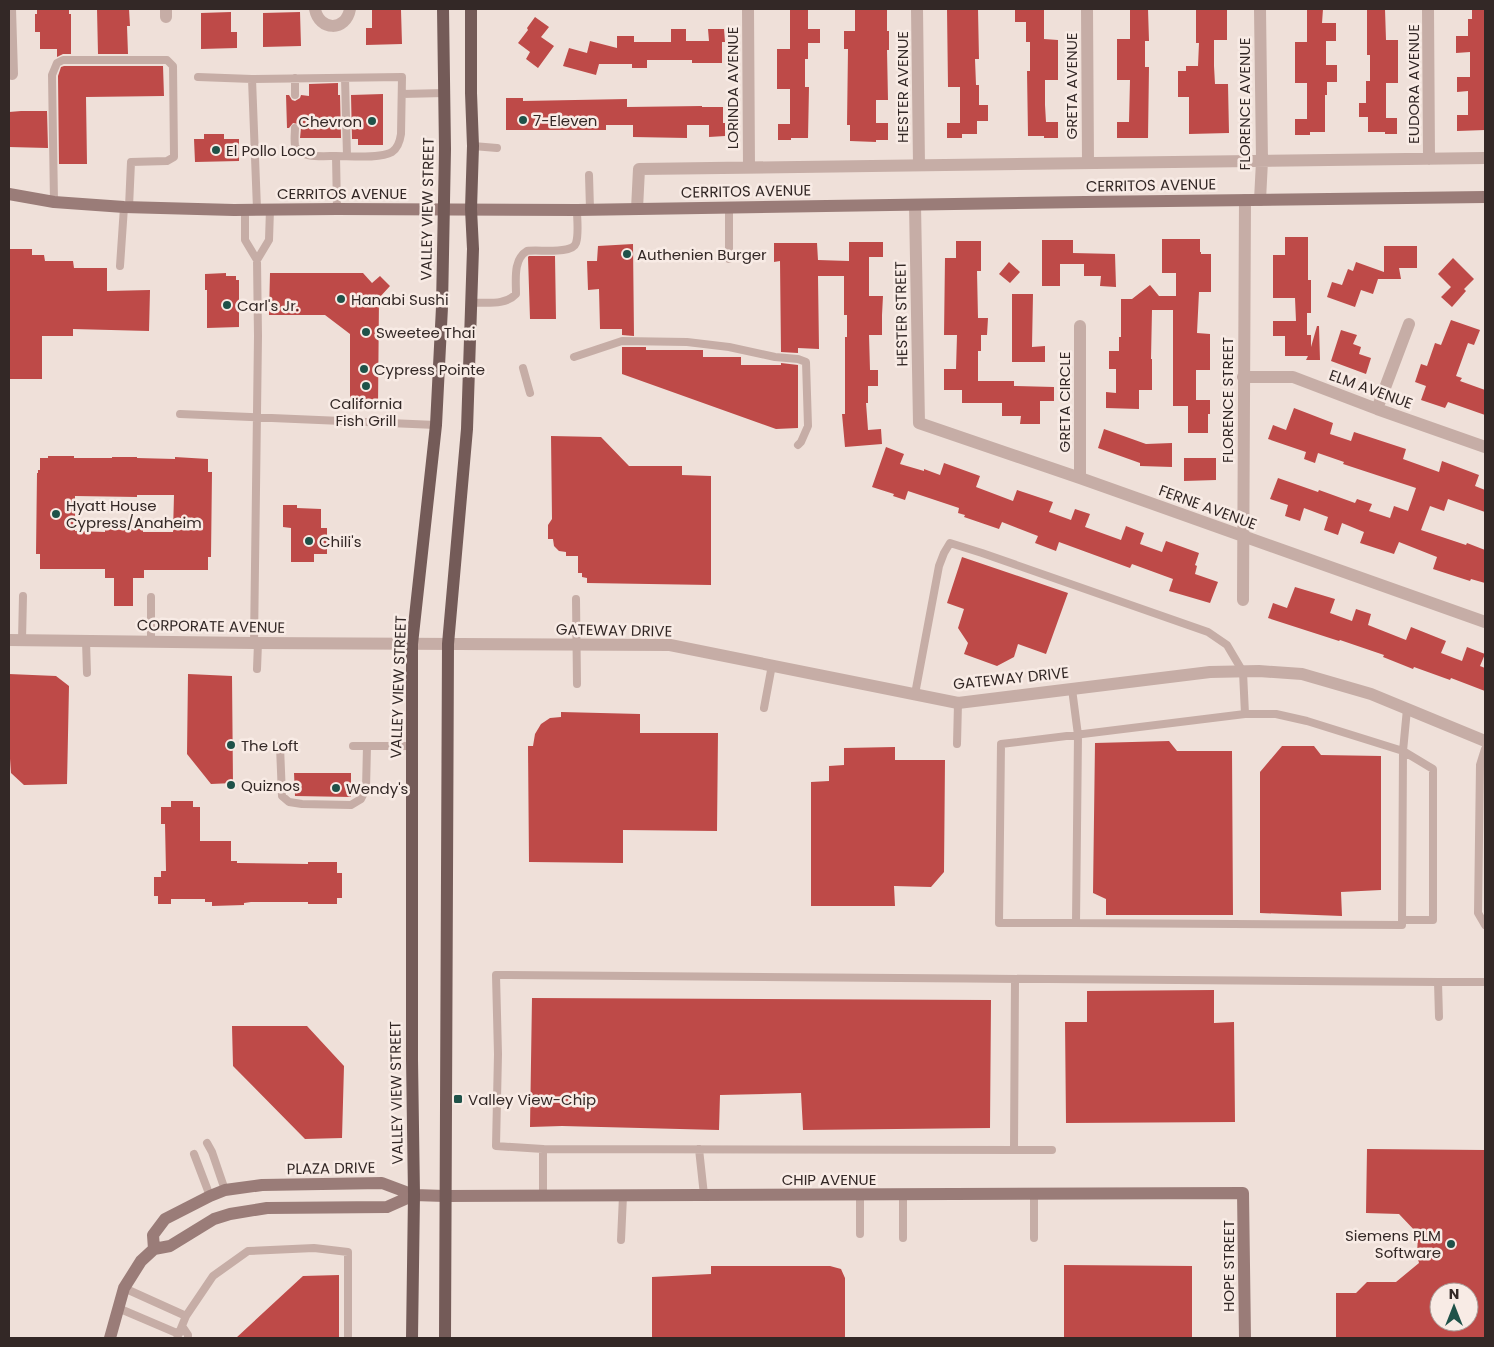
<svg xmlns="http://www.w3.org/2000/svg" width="1494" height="1347" font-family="Poppins,sans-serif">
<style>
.building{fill:#be4a48;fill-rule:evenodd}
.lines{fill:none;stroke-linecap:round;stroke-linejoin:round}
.lane{stroke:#c6ada6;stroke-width:8}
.street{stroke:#c6ada6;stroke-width:12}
.secondary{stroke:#9a7c78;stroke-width:12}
.primary{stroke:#745b58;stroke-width:12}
.poi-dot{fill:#1f5249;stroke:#f8ebe5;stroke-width:2}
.labels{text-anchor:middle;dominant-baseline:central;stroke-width:5;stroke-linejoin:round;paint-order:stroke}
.street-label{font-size:15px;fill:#332826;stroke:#f8ebe5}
.poi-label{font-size:15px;fill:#332826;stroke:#f8ebe5;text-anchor:start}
</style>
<rect width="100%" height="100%" fill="#efe0d9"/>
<!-- building -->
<path class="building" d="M37 9H69V14H71V54H63L57 57V49H40V32H35V14H37Z
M97 9H129L130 26H127L128 54H98Z
M790 9H808V29H820V43H808V59H805V87H809L808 138H791V140H778V124H790V89H777V49H790Z
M855 9H887V31H889V50H887L888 100H876V123H888V140H876V142L850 141V125H847L848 49H844V31H855Z
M947 9H978L979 59H975L976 85H979V105H988V121H977V134H962V138H947V123H960V87H948Z
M1015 9H1044V39L1058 40V80H1045V105L1046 122H1058V138H1044V136H1028L1027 71H1030V42H1026V22H1015Z
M1130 9H1148L1149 41H1145V67H1149L1148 138H1117V122H1129L1130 80H1117V39H1130Z
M1196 9H1227V40H1214V66L1215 84H1228L1229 133 1189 134V97H1178V71H1186V66H1198L1199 43H1196Z
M1307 9H1323L1322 23H1336V41H1326V65H1337V82H1327V95H1325V132H1310V135H1295V119H1307V83H1295V42H1307Z
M1367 9H1385L1386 40H1398V83H1386V118H1397V134H1385V132H1368V117H1359V103H1366V81H1370V55H1367Z
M1472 9H1485V130L1457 131V115H1468V91L1457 92V77H1470V52L1456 53V36H1468V19H1472Z
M372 10H401L402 44 366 45V28H372Z
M231 12V32H237V48L201 49V13Z
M300 12 301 46 263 47V13Z
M535 17 549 27 541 37 554 46 538 68 526 59 530 52 518 43 528 30 527 28Z
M671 29H686V41H709L708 29H724L725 42H722V63H692V60H647V68H632V64H599L596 75 563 66 569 48 587 53 590 41 617 48V36H634V42H671Z
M64 66H163L164 96 86 97 87 164H59L58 76 61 67Z
M338 83V95H340L341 138H300L301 128 298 124 293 123 289 128H287L286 95H289L292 100 295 101 300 98 301 95 309 96V84Z
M383 94V145H358V139H352L351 95Z
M506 98H523V101L627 99V107L702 106V107H723V123H725V136L709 137V125H687V138L633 137V125H606V130H506Z
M21 111H47L48 148 9 147V112Z
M204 134H224V139H239V161L195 162 194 139H204Z
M1285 237H1308V280H1311V313H1307V335H1311V347L1317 326H1319L1320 360H1306L1308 356H1285V336H1273V321H1296L1295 298H1273V255H1285Z
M1162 239H1200V252H1201V254H1211V292H1199L1197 333 1210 334V370H1196V400H1210V414H1208V433H1188V406H1173V310H1152L1151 359H1152V390H1139V409L1106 408V392L1116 393V369H1109V351H1119V337H1121V299H1132L1150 285 1159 296H1176V273H1162Z
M1042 240H1073V253L1115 254 1116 287 1100 286 1101 276H1084V264H1060V286H1042Z
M956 241H981V271H977L978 318H988L987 335H981V351H978V381H1014V386L1054 387V401H1040V424H1020L1021 416H1002V403H962V390H944V369H956L957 335H944L945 258H956Z
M849 242H883V257H869V296H883L882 315V335H869L870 370H878V386H868V403H866L868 430 881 429 882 444 845 447 842 414H845V337H847V315H844V276H818L819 349 798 348V353L781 352 780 261 774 262V243H817L818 260 849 261Z
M633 244 634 336 622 335V329H600L599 289 588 290 587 261H597L598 246Z
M1384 246H1417V268H1399L1401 279H1378L1373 294 1361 290 1355 307 1327 297 1332 282 1342 285 1348 269 1353 271 1356 262 1384 272Z
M9 249H32V255H44L45 261H73L74 268H107V291L150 290 149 331 73 329V336H42V379H9Z
M529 256H555L556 319H530L528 257Z
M1453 258 1474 279 1464 289 1466 291 1452 307 1441 297 1451 287 1438 274Z
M1009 262 1020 272 1010 283 999 274Z
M226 273V276H236V280H239V327L207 328V290H205V274Z
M270 273H363L372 283 380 276 390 286 379 298 378 407H350V334L325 315H269Z
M1012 294H1033L1032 347 1045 346V362H1012Z
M1451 320 1480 330 1474 345 1468 343 1456 376 1462 378 1460 381 1485 390V415L1448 402 1445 408 1421 400 1426 386 1415 382 1421 364 1427 366 1435 343 1441 345Z
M1341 330 1357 335 1353 344 1361 347 1359 354 1371 358 1366 374 1331 361Z
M622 347H646V350H703V357H741V365H781V363L798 365V428L776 429 622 374Z
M1294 408 1333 423 1330 434 1351 441 1354 432 1406 449 1403 459 1439 472 1442 461 1479 475 1475 486 1485 490V512L1448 499 1444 511 1430 506 1421 530 1466 545 1467 543 1485 550V583L1471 579 1470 581 1433 569 1437 557 1399 542 1394 554 1360 543 1364 532 1342 523 1338 535 1324 530 1328 517 1304 508 1300 521 1285 516 1288 505 1270 499 1278 478 1318 492 1319 490 1355 503 1357 499 1372 504 1369 511 1390 518 1394 506 1408 511 1416 488 1343 464 1344 462 1318 453 1315 463 1304 459 1306 452 1268 439 1273 425 1286 430Z
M1104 429 1146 444 1172 443V467L1140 466V463L1098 448Z
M551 436 601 437 629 466H682V475L711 476V585L587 583V578L582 577V573H578V556H566V552L559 551 554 546 553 539H548V525L552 519Z
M886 447 904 454 900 464 924 471V469L940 475 944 463 980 476 976 487 1013 501 1017 490 1053 502 1049 512 1071 520 1075 509 1090 514 1085 527 1121 540 1126 526 1144 533 1140 544 1162 552 1166 541 1199 553 1195 565 1197 566 1195 574 1218 582 1210 603 1169 591 1173 579 1132 564 1130 568 1059 542 1056 551 1035 543 1038 536 1002 522 999 529 964 517 965 515 958 513 959 508 908 491 905 500 893 496 894 494 872 487Z
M48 456H74V458H112V457H137V458L175 459V457L208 459V472H212L211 557H208V570H144V578H133V606H114V578H105V569H40V554H36L37 473H38V470H40V458H48ZM137 495H174L173 532H143V527H105V532L75 531V496L137 497Z
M1184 458H1216V480L1184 481Z
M283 505H297V508L321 509V528H327V554H314V562H291V528L283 527Z
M962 557 1068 593 1046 654 1018 644 1014 657 997 666 964 654 968 643 958 628 964 609 947 603Z
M1295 587 1335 599 1330 613 1352 621 1356 609 1371 614 1368 625 1406 640 1411 627 1446 641 1441 653 1462 661 1467 647 1485 654 1480 666 1485 668V691L1451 678 1450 680 1414 667 1413 669 1383 657 1384 655 1340 640 1339 641 1268 618 1273 603 1287 608Z
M9 674 56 676 69 686 67 784 24 785 11 773 9 744Z
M188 674 232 676 233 783 211 784 187 754Z
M561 712 640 714V733H718L717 831 623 830V863L529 862 528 746H533L535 734 541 724 550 718 561 717Z
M1169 741 1177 751H1232L1233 915H1106V899L1093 893 1095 743Z
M1282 746H1314L1321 755 1381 756V890L1341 892 1342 916 1260 913V772Z
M895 747V760H945L944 872 931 887 894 886 895 906H811V782L829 781V766L844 765V748Z
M294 773H351V797L295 796Z
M171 801H193V807H200V841H231V861H237V863L308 864V862H337V873H342V898H337V904H308V902H251L244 903V905L212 906V902H205V899H171V904H158V896H154V877H161V871H166L165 824H161V807H171Z
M1214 990V1023L1234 1022 1235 1122 1066 1123 1065 1022H1087V991Z
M532 998 991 1000 990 1128 803 1130 801 1093 720 1095 719 1130 562 1126 530 1127Z
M232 1026H307L344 1066 342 1138 305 1139 233 1066Z
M1367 1149 1485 1150V1338H1336V1293H1356L1367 1282H1396L1419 1263 1417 1255 1418 1234 1399 1214 1366 1213ZM1439 1292H1469V1322H1439Z
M1064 1265 1192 1266V1338H1064Z
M711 1266H830L841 1269 845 1278V1338H652V1277L711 1274Z
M339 1275V1338H236L303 1276Z"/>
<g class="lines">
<!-- lane -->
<path class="lane" d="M198 77 252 79 402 77 401 134C400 141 398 148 392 152 380 159 350 156 336 156L337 209
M345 78 347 156
M252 79 257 209
M402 94 444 93
M295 95V78
M295 128C295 133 294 139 295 145 298 159 324 156 336 156
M473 146 497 148
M589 175 590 209
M54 202 52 75 57 63 63 60H167L173 66 174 157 167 161 131 162 129 207
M729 208V259
M245 210V240L257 260 269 240 270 209
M120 266 124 207
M471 303C486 302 505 306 516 294 516 280 513 259 527 251 538 249 572 255 576 243 579 234 577 220 577 210
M574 357 622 341 687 342 729 347 775 357 798 359 806 362 808 426 801 442 798 445
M523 368 530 393
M180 414 436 425
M151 597V642
M576 599 577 684
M22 640 23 596
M86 641 87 673
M254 643 258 336 257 260
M257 669 258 643
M915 694 939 566 944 553 950 543 982 553 1208 632 1227 645 1243 672 1245 714 1001 744 999 923H1076L1078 735 1072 689
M764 708 772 665
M1245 714H1276L1307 721 1403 751 1433 769V920H1402
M957 744 958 703
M280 746 282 796 289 802 302 804 351 805 361 799 366 789 367 746
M353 746H412
M1485 749 1480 765 1478 913 1485 925
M1076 923 1402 925 1403 751 1407 709
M1438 982H1485
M207 1143 212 1152 225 1190
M543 1149 1052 1150
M699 1149 704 1195
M1014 1150 1015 980
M194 1154 210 1196
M860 1195V1234
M903 1195V1238
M543 1196V1149L496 1146 498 1054 496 975C810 975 1124 982 1438 982L1439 1017
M1034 1238V1194
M621 1240 623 1196
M124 1288 186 1316
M118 1308 179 1334
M182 1326 188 1335V1338
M177 1338 186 1316 213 1276 248 1251 314 1248 348 1252V1338"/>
<!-- street -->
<path class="street" d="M10 9 12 74
M166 9V17
M315 9C319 31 346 32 350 9
M748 9 749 167
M917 9 919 165
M1087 9 1088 163
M1428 9 1429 159
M1260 200 1262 161 1260 9
M915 205 919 423 1080 478 1485 622
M637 209 639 169 1485 158
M1243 377H1293L1377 409 1485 447
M1377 409 1409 324
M1080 478V326
M1243 600 1245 200
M9 640 254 643 670 645 958 703 1210 672 1259 671 1302 674 1371 694 1485 741"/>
<!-- secondary -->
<path class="secondary" d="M9 194 54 202 124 207 234 210 337 209 577 210 1085 202 1485 197
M154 1249 153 1235 165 1219 210 1196 225 1190 262 1185 382 1183 414 1195 445 1196 1243 1193 1245 1338
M110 1338 124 1288 141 1261 154 1249 170 1246 214 1219 230 1214 267 1208 387 1207 414 1195"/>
<!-- primary -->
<path class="primary" d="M412 1338 414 1195 412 1059V644L436 425 442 307 445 149 443 9
M445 1338 448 644 467 429 473 249 471 209 473 146 471 93V9"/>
</g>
<!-- markers -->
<g class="poi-dot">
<circle cx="523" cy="120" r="5"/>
<circle cx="372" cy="121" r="5"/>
<circle cx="216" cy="150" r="5"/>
<circle cx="627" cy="254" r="5"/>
<circle cx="341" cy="299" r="5"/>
<circle cx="227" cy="305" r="5"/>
<circle cx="366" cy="332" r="5"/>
<circle cx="364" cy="369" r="5"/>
<circle cx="366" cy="386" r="5"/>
<circle cx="56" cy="514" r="5"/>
<circle cx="309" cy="541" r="5"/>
<circle cx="231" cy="745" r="5"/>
<circle cx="231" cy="785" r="5"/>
<circle cx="336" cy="788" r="5"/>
<rect x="453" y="1094" width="10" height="10" rx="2.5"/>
<circle cx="1451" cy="1244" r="5"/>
</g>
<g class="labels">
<!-- street labels -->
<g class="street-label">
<text transform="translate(1413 84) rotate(-90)">EUDORA AVENUE</text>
<text transform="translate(1071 86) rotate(-90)">GRETA AVENUE</text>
<text transform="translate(902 87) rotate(-90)">HESTER AVENUE</text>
<text transform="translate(732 88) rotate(-90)">LORINDA AVENUE</text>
<text transform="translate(1244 104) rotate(-90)">FLORENCE AVENUE</text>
<text transform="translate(1151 185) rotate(-1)">CERRITOS AVENUE</text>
<text transform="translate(746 191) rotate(-1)">CERRITOS AVENUE</text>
<text x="342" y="193">CERRITOS AVENUE</text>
<text transform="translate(427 209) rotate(-89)">VALLEY VIEW STREET</text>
<text transform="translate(901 314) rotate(-91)">HESTER STREET</text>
<text transform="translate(1371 389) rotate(20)">ELM AVENUE</text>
<text transform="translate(1227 400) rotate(-90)">FLORENCE STREET</text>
<text transform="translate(1064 402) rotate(-90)">GRETA CIRCLE</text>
<text transform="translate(1208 507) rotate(20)">FERNE AVENUE</text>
<text transform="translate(211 626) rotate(1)">CORPORATE AVENUE</text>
<text transform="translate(614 630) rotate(1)">GATEWAY DRIVE</text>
<text transform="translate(1011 678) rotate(-6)">GATEWAY DRIVE</text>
<text transform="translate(398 687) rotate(-88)">VALLEY VIEW STREET</text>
<text transform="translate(396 1093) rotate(-91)">VALLEY VIEW STREET</text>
<text transform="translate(331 1168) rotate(-1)">PLAZA DRIVE</text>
<text x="829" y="1179">CHIP AVENUE</text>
<text transform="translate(1228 1266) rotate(-90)">HOPE STREET</text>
</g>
<!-- poi labels -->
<g class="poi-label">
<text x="533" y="120">7-Eleven</text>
<text x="362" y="121" text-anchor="end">Chevron</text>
<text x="226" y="150">El Pollo Loco</text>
<text x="637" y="254">Authenien Burger</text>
<text x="351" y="299">Hanabi Sushi</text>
<text x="237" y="305">Carl's Jr.</text>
<text x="376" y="332">Sweetee Thai</text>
<text x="374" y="369">Cypress Pointe</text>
<text x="366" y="403" text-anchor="middle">California<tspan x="366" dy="17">Fish Grill</tspan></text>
<text x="66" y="505">Hyatt House<tspan x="66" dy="17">Cypress/Anaheim</tspan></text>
<text x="319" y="541">Chili's</text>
<text x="241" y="745">The Loft</text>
<text x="241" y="785">Quiznos</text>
<text x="346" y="788">Wendy's</text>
<text x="468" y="1099">Valley View-Chip</text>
<text x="1441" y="1235" text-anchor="end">Siemens PLM<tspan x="1441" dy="17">Software</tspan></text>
</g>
</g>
<!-- border -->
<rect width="1494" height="1347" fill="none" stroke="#332826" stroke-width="20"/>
<!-- north arrow -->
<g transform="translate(1454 1307)"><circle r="24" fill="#f8ebe5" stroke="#a99d99"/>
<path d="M0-4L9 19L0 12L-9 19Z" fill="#1f5249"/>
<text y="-8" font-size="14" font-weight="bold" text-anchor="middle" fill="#332826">N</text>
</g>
</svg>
